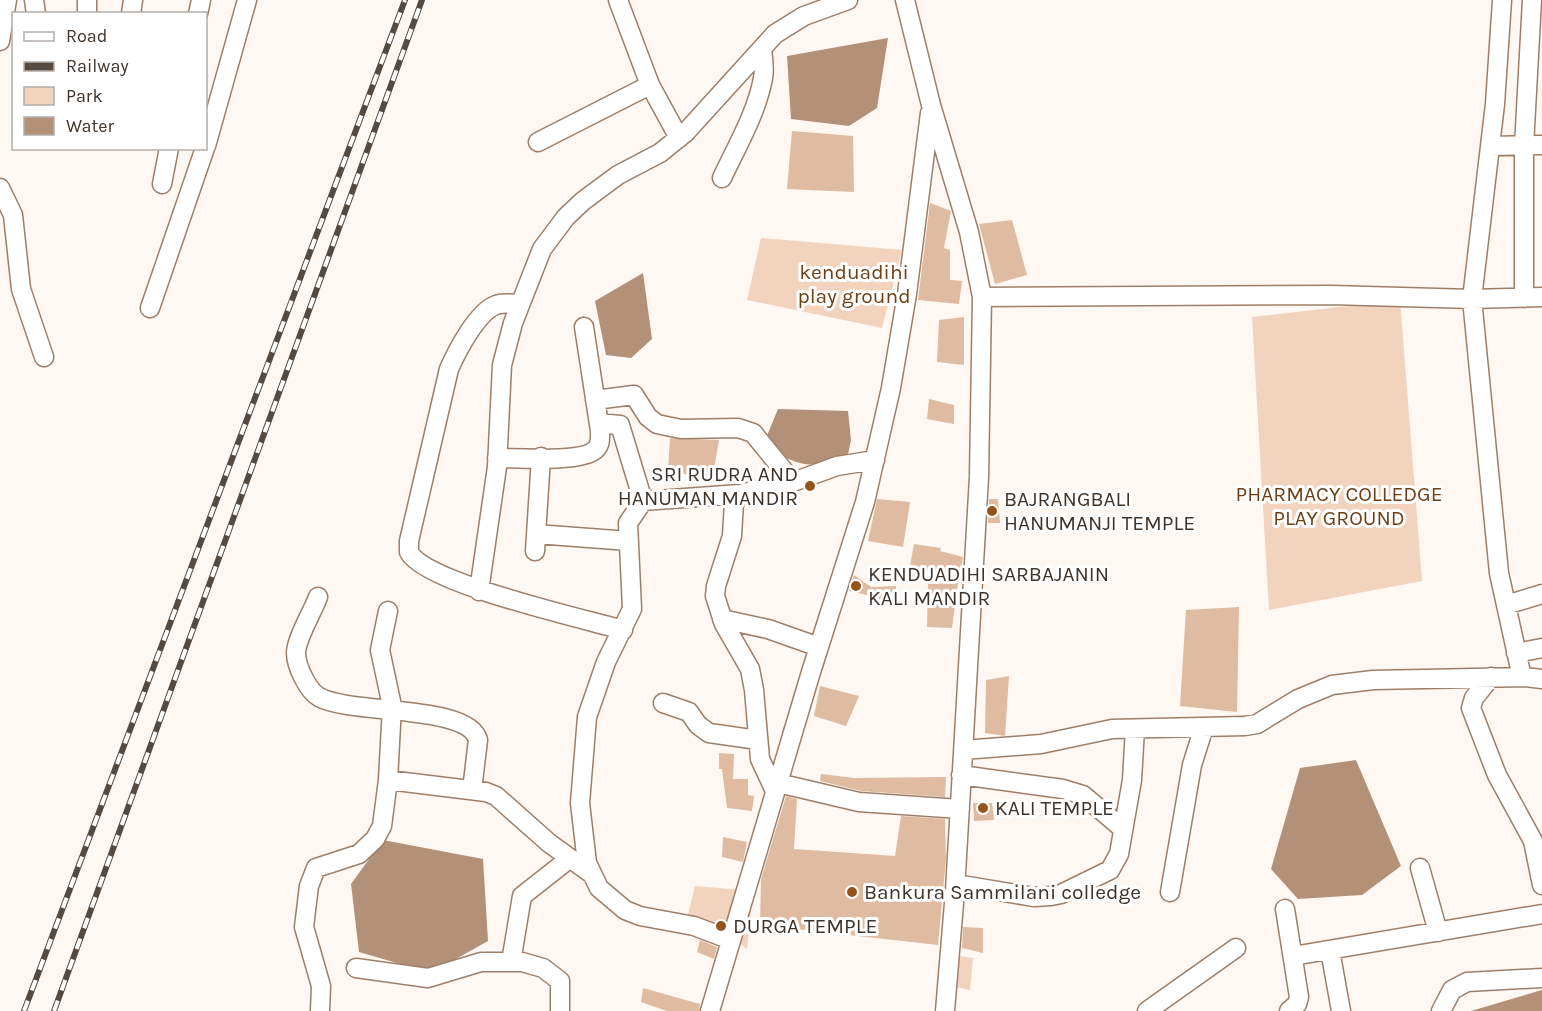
<svg xmlns="http://www.w3.org/2000/svg" width="1542" height="1011" font-family="Karla,sans-serif">
<style>
.green{fill:#f1d3be}
.water{fill:#b39179}
.building{fill:#debba1}
.lines{fill:none;stroke-linecap:round;stroke-linejoin:round}
.minor-casing{stroke:#9d7f69;stroke-width:21}
.minor{stroke:#fff;stroke-width:18}
.rail-casing{stroke:#564a40;stroke-width:6}
.rail{stroke:#fff;stroke-width:4;stroke-dasharray:11;stroke-linecap:butt}
.poi-dot{fill:#94541c;stroke:#fff;stroke-width:2}
.labels{text-anchor:middle;dominant-baseline:central;stroke-width:6;stroke-linejoin:round;paint-order:stroke}
.park-label{font-size:21px;fill:#6e3f17;stroke:#fff}
.poi-label{font-size:21px;fill:#403329;stroke:#fff;text-anchor:start}
</style>
<rect width="100%" height="100%" fill="#fef7f2"/>
<!-- green -->
<path class="green" d="M761 238 902 250 882 328 747 300Z
M1400 300 1422 581 1269 610 1252 317Z
M695 886 753 891 747 949 728 935 687 919Z
M953 955 973 958 970 990 951 986Z"/>
<!-- water -->
<path class="water" d="M888 38 877 108 849 126 791 119 787 56Z
M643 273 652 339 631 358 606 355 595 301Z
M778 409 848 411 851 440 847 459C812 468 789 469 766 438Z
M1356 760 1401 866 1362 895 1298 899 1271 869 1300 768Z
M383 840 483 859 488 941 431 973 359 952 351 884Z
M1542 990V1011H1471Z"/>
<!-- building -->
<path class="building" d="M792 131 853 136 854 192 787 189Z
M930 203 951 211 944 248 950 250V280L962 281 959 304 918 300Z
M1012 220 1027 275 995 284 979 224Z
M964 317V365L937 362 939 320Z
M929 399 954 405V424L927 419Z
M670 438 719 440 712 481 668 470Z
M877 499 910 502 903 547 868 541Z
M989 499H998L1000 523H988Z
M914 544 941 548 940 551 963 557 960 574 910 566Z
M854 575 871 587 896 586V604L876 601V597L849 591Z
M958 583 952 628 927 627 928 584Z
M1239 607 1237 712 1180 706 1186 610Z
M1009 676 1005 736 985 733 986 680Z
M820 686 859 696 846 726 814 716Z
M719 753 734 754 733 779H748V795L754 796 752 811 727 808 722 769H719Z
M821 774 854 778 946 777 945 797 861 791 820 781Z
M786 796 797 799 794 849 895 856 901 816 945 819 946 859 938 945 760 925 761 879Z
M973 803H992L994 820 974 821Z
M723 837 747 842 743 862 722 857Z
M963 927 983 928V953L962 948Z
M700 940 717 947 714 959 697 952Z
M643 988 700 1004 699 1011H667L641 1002Z"/>
<g class="lines">
<defs>
<path id="minor" d="M34 0 36 14
M618 0 650 85 679 138
M905 0 931 105 969 232 982 297 979 477 955 891 945 1011
M1502 0 1495 104 1472 299 1499 573 1521 673 1525 677 1542 679
M87 14V0
M131 14 133 0
M198 14 201 0
M0 41 7 0
M538 142 650 85
M206 146 247 0
M1490 146 1542 145
M722 178C737 146 757 112 763 78 765 69 763 58 762 49
M162 184 169 148
M0 188 13 215 21 289 44 357
M982 297 1331 295 1472 299 1542 297
M1524 298V146L1532 0
M520 304C512 304 503 302 496 305 477 312 457 351 449 369L409 541V552C424 583 585 619 623 630
M150 308 205 148
M595 400 634 395 648 417 657 424 681 429 738 428 753 433 793 482
M599 423 620 425 643 501 628 523 632 609 606 662 587 717 580 803 587 863 599 888 625 910 640 916 694 926 731 940
M497 458C517 458 584 463 596 449 601 444 600 437 600 431L584 327
M643 501 740 494
M536 534 629 541
M535 551 541 457
M479 591 497 467 502 365 513 323 542 249 566 217 583 201 618 175 660 153 686 132 775 34 804 16 848 0
M318 597C313 611 296 639 296 653 296 666 308 691 319 697 351 715 469 704 478 740L472 790
M1506 605 1542 594
M722 619 768 629 819 647
M1516 653 1542 648
M1491 677 1474 698 1471 708 1497 775 1533 841 1542 885
M663 703 689 712 698 725 709 733 758 740
M963 750 1041 744 1112 729 1245 726 1257 724 1298 699 1332 685 1373 680 1525 677
M961 775 1063 789 1083 795 1123 829
M388 780 486 792 496 796 549 843 589 872
M778 783 859 802 960 809
M775 791 760 759 754 690 750 669 724 624 715 596 716 586 732 536 734 502 740 494 793 482 837 466 875 460
M1420 868 1438 932
M956 884 1034 897 1051 896 1061 894 1110 870 1119 854 1132 780 1135 729
M1170 892 1192 765 1204 727
M1285 909 1299 997 1297 1004 1289 1011
M1330 950 1341 1011
M1293 956 1542 914
M511 962 522 896 569 859
M356 968 428 978 481 962H522L543 968 560 981V1011
M320 1011 321 986 304 927 309 886 316 868 359 854 375 839 382 826 388 780 392 706 380 650 388 611
M710 1011 811 672 865 502 891 388 907 294 930 113
M1147 1011 1236 948
M1441 1011 1452 990 1467 982 1542 978"/>
</defs>
<!-- minor casing -->
<use href="#minor" class="minor-casing"/>
<!-- minor -->
<use href="#minor" class="minor"/>
<defs>
<path id="rail" d="M24 1011 405 0
M54 1011 422 0"/>
</defs>
<!-- rail casing -->
<use href="#rail" class="rail-casing"/>
<!-- rail -->
<use href="#rail" class="rail"/>
</g>
<!-- markers -->
<g class="poi-dot">
<circle cx="810" cy="486" r="6"/>
<circle cx="992" cy="511" r="6"/>
<circle cx="856" cy="586" r="6"/>
<circle cx="983" cy="808" r="6"/>
<circle cx="852" cy="892" r="6"/>
<circle cx="721" cy="926" r="6"/>
</g>
<g class="labels">
<!-- park labels -->
<g class="park-label">
<text x="854" y="272">kenduadihi<tspan x="854" dy="24">play ground</tspan></text>
<text x="1339" y="494">PHARMACY COLLEDGE<tspan x="1339" dy="24">PLAY GROUND</tspan></text>
</g>
<!-- poi labels -->
<g class="poi-label">
<text x="798" y="474" text-anchor="end">SRI RUDRA AND<tspan x="798" dy="24">HANUMAN MANDIR</tspan></text>
<text x="1004" y="499">BAJRANGBALI<tspan x="1004" dy="24">HANUMANJI TEMPLE</tspan></text>
<text x="868" y="574">KENDUADIHI SARBAJANIN<tspan x="868" dy="24">KALI MANDIR</tspan></text>
<text x="995" y="808">KALI TEMPLE</text>
<text x="864" y="892">Bankura Sammilani colledge</text>
<text x="733" y="926">DURGA TEMPLE</text>
</g>
</g>
<!-- legend -->
<rect x="12" y="12" width="195" height="138" fill="#ffffff" stroke="#b3ada9" stroke-width="1.5"/>
<rect x="24" y="32" width="30" height="9" fill="#ffffff" stroke="#b3ada9" stroke-width="1.5"/>
<text x="66" y="42" font-size="18" fill="#403329">Road</text>
<rect x="24" y="62" width="30" height="9" fill="#564a40" stroke="#b3ada9" stroke-width="1.5"/>
<text x="66" y="72" font-size="18" fill="#403329">Railway</text>
<rect x="24" y="87" width="30" height="18" fill="#f1d3be" stroke="#b3ada9" stroke-width="1.5"/>
<text x="66" y="102" font-size="18" fill="#403329">Park</text>
<rect x="24" y="117" width="30" height="18" fill="#b39179" stroke="#b3ada9" stroke-width="1.5"/>
<text x="66" y="132" font-size="18" fill="#403329">Water</text>
</svg>
